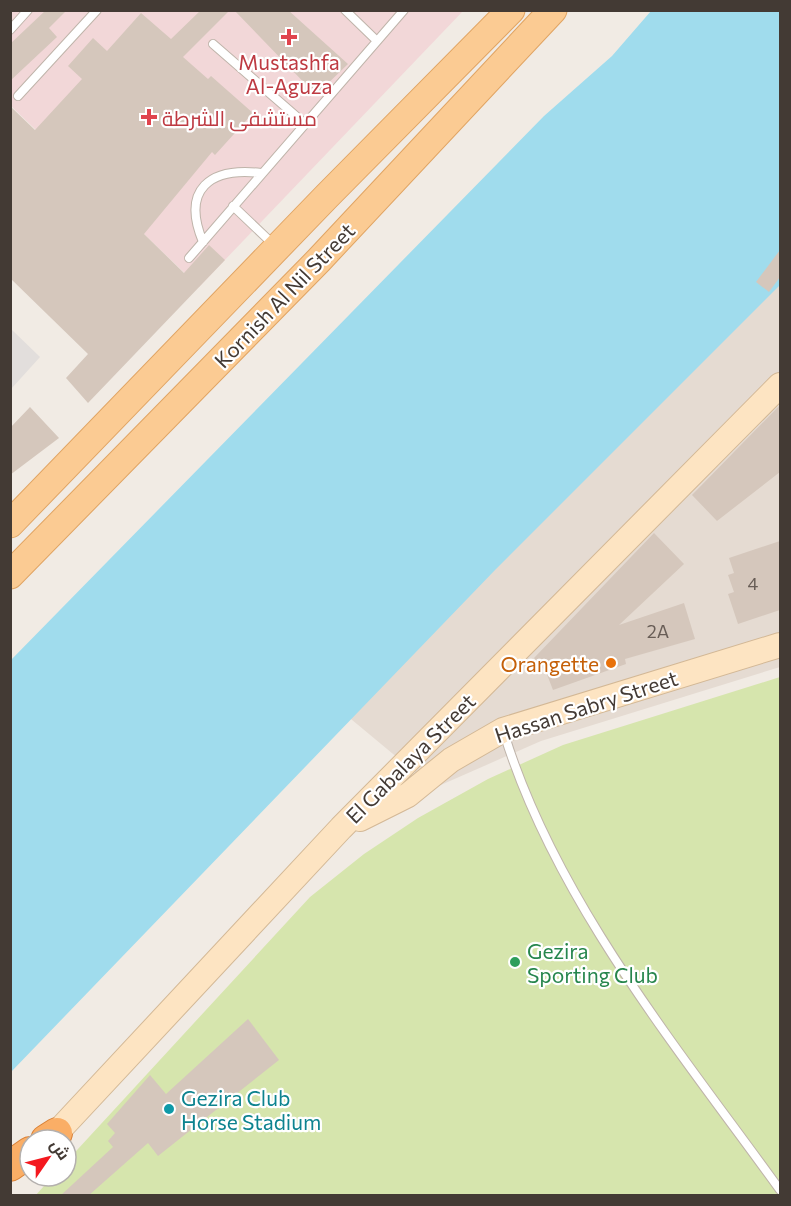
<svg xmlns="http://www.w3.org/2000/svg" width="791" height="1206" font-family="Commissioner,Cairo,sans-serif">
<style>
.residential{fill:#e5dbd2}
.medical{fill:#f2d7d8}
.green{fill:#d6e5ad}
.parking{fill:#e2dedc}
.water{fill:#a0dced}
.building{fill:#d5c7bc}
.lines{fill:none;stroke-linecap:round;stroke-linejoin:round}
.lane-casing{stroke:#bfb4aa;stroke-width:10}
.secondary-casing{stroke:#d3b896;stroke-width:26}
.primary-casing{stroke:#e0a463;stroke-width:29}
.highway-casing{stroke:#d88036;stroke-width:32}
.lane{stroke:#fff;stroke-width:8}
.secondary{stroke:#fde4c2;stroke-width:24}
.primary{stroke:#fbcb93;stroke-width:27}
.highway{stroke:#faae66;stroke-width:30}
.health-dot{fill:#e0444e;stroke:#fff;stroke-width:2}
.food-dot{fill:#e8710a;stroke:#fff;stroke-width:2}
.leisure-dot{fill:#2e9e5b;stroke:#fff;stroke-width:2}
.culture-dot{fill:#0f9aa8;stroke:#fff;stroke-width:2}
.labels{text-anchor:middle;dominant-baseline:central;stroke-width:4.5;stroke-linejoin:round;paint-order:stroke}
.number-label{font-size:18px;fill:#685d56}
.health-label{font-size:21px;fill:#be3a42;stroke:#fff}
.street-label{font-size:21px;fill:#433a34;stroke:#fff}
.food-label{font-size:21px;fill:#c56008;stroke:#fff;text-anchor:end}
.leisure-label{font-size:21px;fill:#27864d;stroke:#fff;text-anchor:start}
.culture-label{font-size:21px;fill:#0d838f;stroke:#fff;text-anchor:start}
</style>
<rect width="100%" height="100%" fill="#f1ebe4"/>
<!-- residential -->
<path class="residential" d="M780 78V667L541 741 434 788 251 636Z"/>
<!-- medical -->
<path class="medical" d="M10 11H463L199 287 11 106Z"/>
<!-- green -->
<path class="green" d="M780 677V1195L35 1196 53 1176H66V1162L310 897 364 854 418 818 488 779 563 745Z"/>
<!-- parking -->
<path class="parking" d="M11 329 40 357 11 389H10Z"/>
<!-- water -->
<path class="water" d="M651 11H780V285L496 569 11 1072V660L544 116 612 56Z"/>
<!-- building -->
<path class="building" d="M46 10H67L49 28 57 37 10 81V44Z
M201 10H230L183 57 208 79 211 76 253 113 215 155 212 152 144 234 184 273 209 245 225 260 88 403 66 378 88 354 10 278V106L35 130 82 79 68 66 93 38 107 51 141 13 171 39Z
M234 10H288L348 64 316 95Z
M780 250V277L769 292 756 282Z
M780 405V472L717 521 692 495Z
M30 407 59 438 10 475V428Z
M654 533 684 564 619 625 684 603 695 639 625 659 626 664 553 690 546 672 534 658Z
M780 541V610L738 624 728 594 734 592 728 575 734 573 729 558Z
M248 1019 279 1060 158 1156 148 1143 88 1196H60L113 1147 108 1141 115 1133 107 1124 150 1075 166 1094Z"/>
<g class="lines">
<defs>
<path id="lane" d="M345 10 377 41
M10 30 28 10
M213 44 304 123
M18 96 97 10
M233 206 274 245
M203 242C181 189 210 167 261 173
M189 258 404 10
M504 733C555 900 679 1050 780 1190"/>
<path id="secondary" d="M360 819 408 795 451 760 503 730 780 645
M50 1140 341 828 780 385"/>
<path id="primary" d="M10 524 327 196 511 10
M10 575 319 260 553 10"/>
<path id="highway" d="M46 1140 57 1133
M10 1166 30 1152"/>
</defs>
<!-- lane casing -->
<use href="#lane" class="lane-casing"/>
<!-- secondary casing -->
<use href="#secondary" class="secondary-casing"/>
<!-- primary casing -->
<use href="#primary" class="primary-casing"/>
<!-- highway casing -->
<use href="#highway" class="highway-casing"/>
<!-- lane -->
<use href="#lane" class="lane"/>
<!-- secondary -->
<use href="#secondary" class="secondary"/>
<!-- primary -->
<use href="#primary" class="primary"/>
<!-- highway -->
<use href="#highway" class="highway"/>
</g>
<!-- markers -->
<g class="health-dot">
<path d="M286 28h6v6h6v6h-6v6h-6v-6h-6v-6h6z"/>
<path d="M146 108h6v6h6v6h-6v6h-6v-6h-6v-6h6z"/>
</g>
<circle class="food-dot" cx="611" cy="663" r="6"/>
<circle class="leisure-dot" cx="515" cy="962" r="6"/>
<circle class="culture-dot" cx="169" cy="1109" r="6"/>
<g class="labels">
<!-- number labels -->
<g class="number-label">
<text x="753" y="583">4</text>
<text x="658" y="631">2A</text>
</g>
<!-- health labels -->
<g class="health-label">
<text x="289" y="61">Mustashfa<tspan x="289" dy="24">Al-Aguza</tspan></text>
<text x="162" y="117" text-anchor="start">مستشفى الشرطة</text>
</g>
<!-- street labels -->
<g class="street-label">
<text transform="translate(284 295) rotate(-46)">Kornish Al Nil Street</text>
<text transform="translate(586 706) rotate(-18)">Hassan Sabry Street</text>
<text transform="translate(410 758) rotate(-45)">El Gabalaya Street</text>
</g>
<!-- food labels -->
<g class="food-label">
<text x="599" y="663">Orangette</text>
</g>
<!-- leisure labels -->
<g class="leisure-label">
<text x="527" y="950">Gezira<tspan x="527" dy="24">Sporting Club</tspan></text>
</g>
<!-- culture labels -->
<g class="culture-label">
<text x="181" y="1097">Gezira Club<tspan x="181" dy="24">Horse Stadium</tspan></text>
</g>
</g>
<!-- border -->
<rect width="791" height="1206" fill="none" stroke="#433a34" stroke-width="24"/>
<!-- north arrow -->
<g transform="translate(48 1158) rotate(55)"><circle r="28" fill="#ffffff" stroke="#b4b0ae" stroke-width="1.5"/>
<path d="M0-4.5L10 22L0 15L-10 22Z" fill="#f4181e"/>
<text y="-9" font-size="16" font-weight="bold" text-anchor="middle" fill="#433a34">ش</text>
</g>
</svg>
